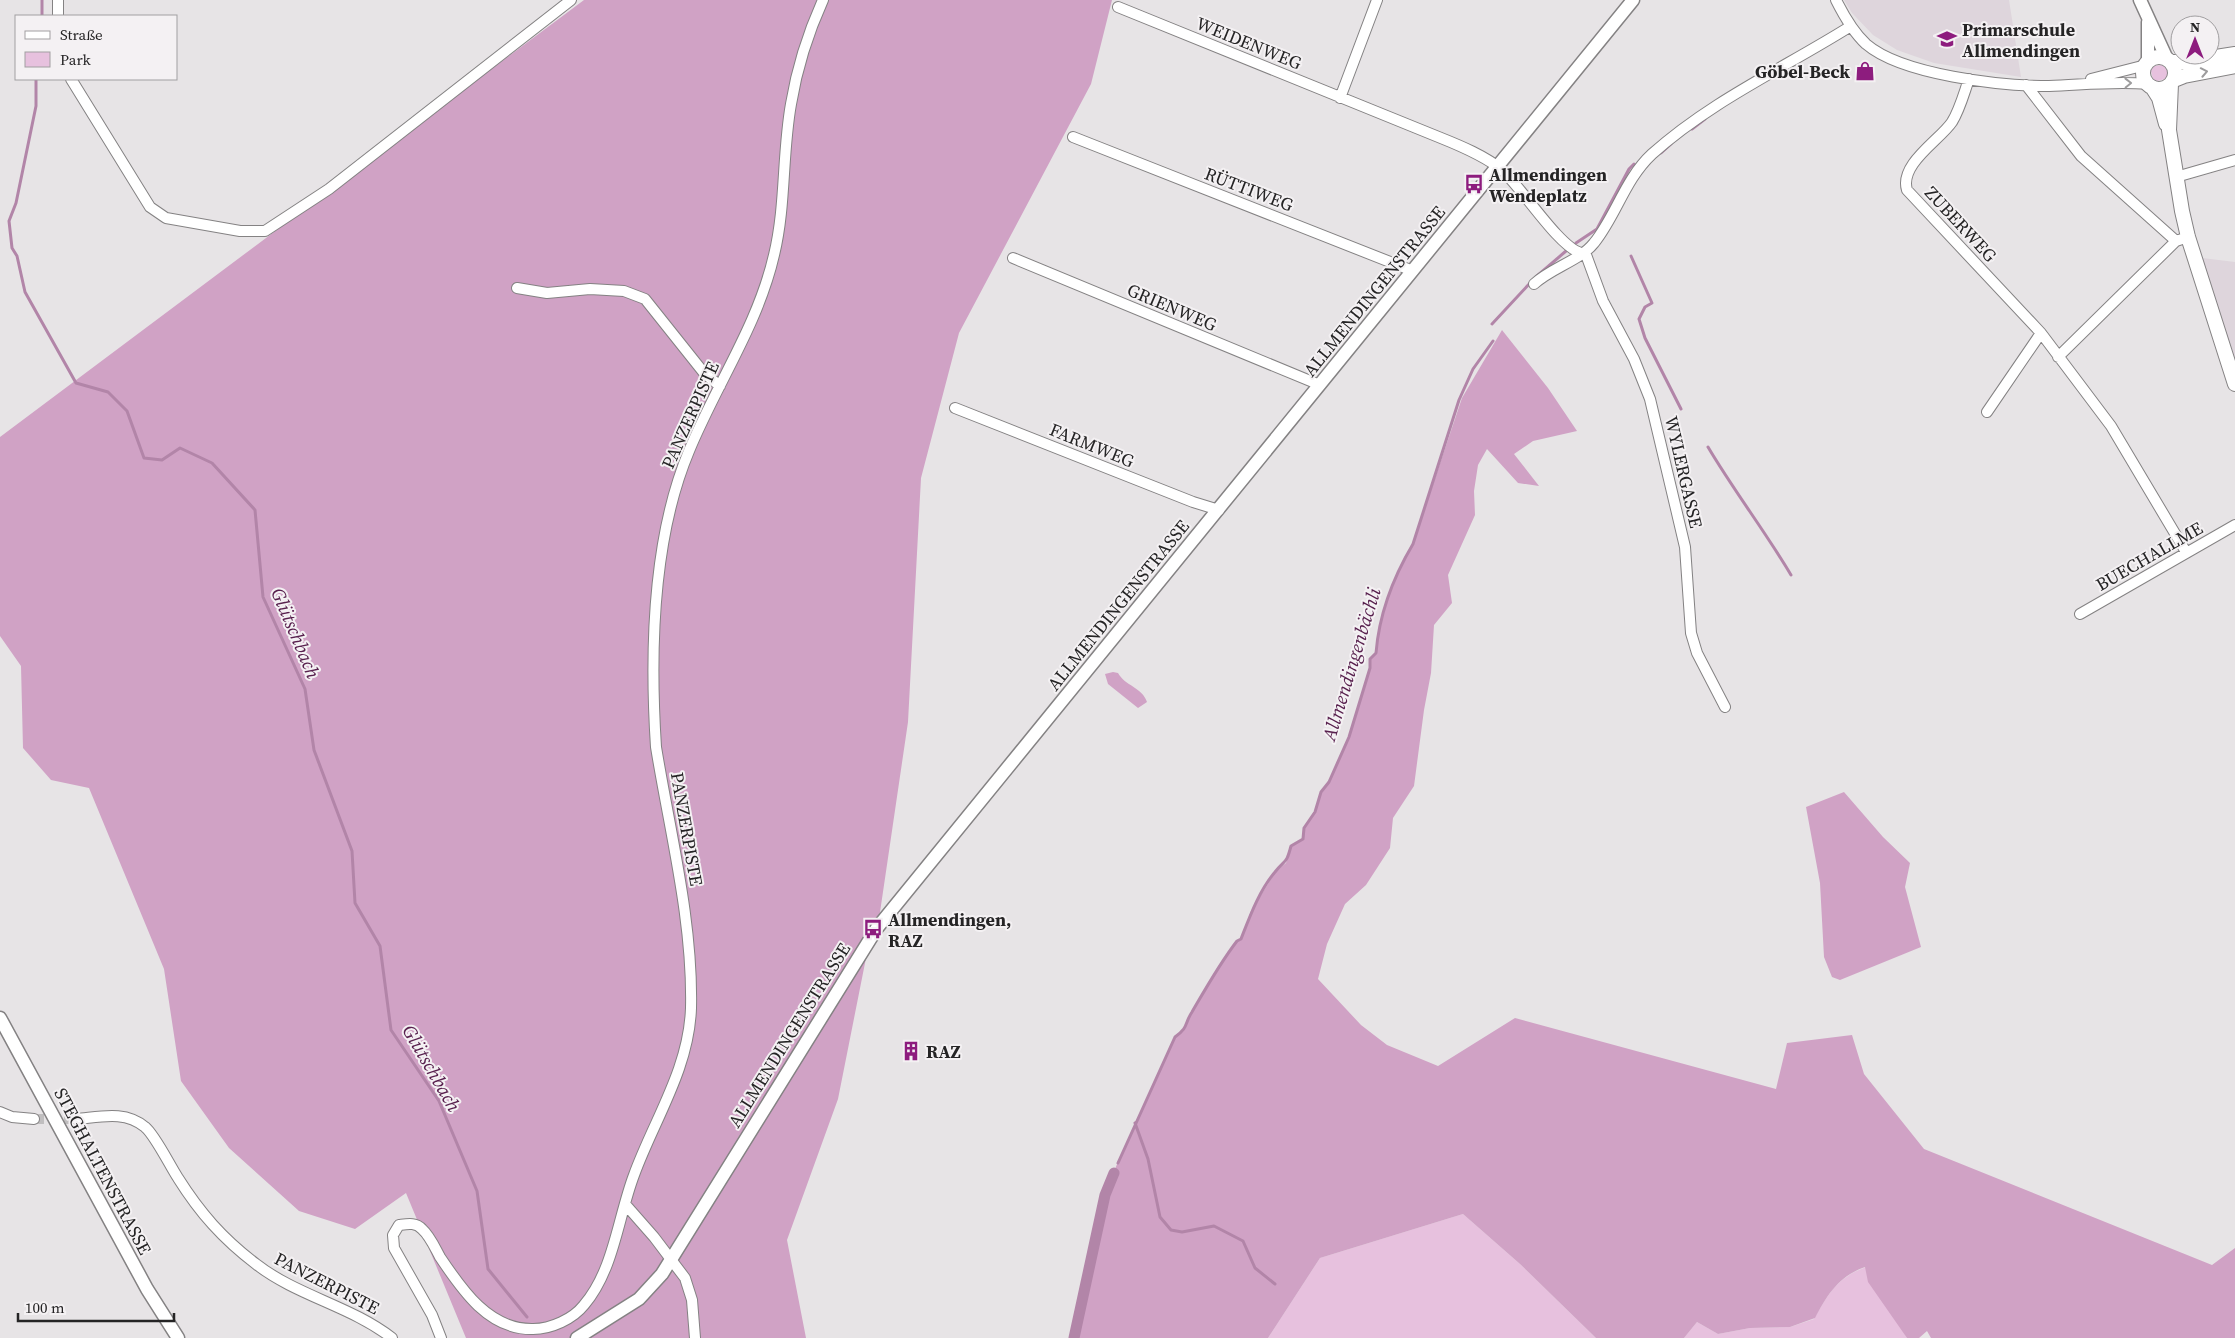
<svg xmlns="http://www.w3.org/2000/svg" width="2235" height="1338" font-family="'Source Serif 4',serif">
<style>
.built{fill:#ded5dc}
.green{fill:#e7c1de}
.forest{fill:#d0a2c5}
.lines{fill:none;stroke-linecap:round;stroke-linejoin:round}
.stream{stroke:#b285a8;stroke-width:3}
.canal{stroke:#b285a8;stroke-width:11}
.minor-tunnel{stroke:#c0bebf;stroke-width:10;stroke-dasharray:10 5;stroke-linecap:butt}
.minor-casing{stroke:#848283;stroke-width:12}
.tertiary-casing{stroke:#848283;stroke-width:15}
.secondary-casing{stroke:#848283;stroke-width:16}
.minor{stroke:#fff;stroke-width:10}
.tertiary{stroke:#fff;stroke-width:12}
.secondary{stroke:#fff;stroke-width:14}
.oneway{stroke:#9d9c9d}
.labels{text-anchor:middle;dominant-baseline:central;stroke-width:4;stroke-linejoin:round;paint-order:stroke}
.poi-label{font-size:18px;font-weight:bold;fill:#252425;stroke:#f4f1f3;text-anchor:start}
.street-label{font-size:18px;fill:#252425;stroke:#f4f1f3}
.water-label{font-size:19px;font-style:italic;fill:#58204e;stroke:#f4f1f3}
</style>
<rect width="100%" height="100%" fill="#e7e4e6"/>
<!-- built -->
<path class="built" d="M1844 0H2009L2021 77 1934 63 1897 50 1873 35 1852 13Z
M2194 257 2235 262V384Z"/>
<!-- green -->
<path class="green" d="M2162 65C2168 68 2169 74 2165 79L2157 81 2153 79 2151 71 2154 66Z
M1463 1214 1520 1264 1596 1338H1268L1320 1258Z
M1866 1267 1907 1338H1684L1697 1322 1718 1334 1750 1328 1790 1327 1814 1319C1828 1294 1838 1277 1866 1267Z"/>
<!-- forest -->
<path class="forest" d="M584 0H1112L1091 84 959 333 921 478 908 722 879 919 867 953 838 1099 787 1240 806 1338H466L406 1193 355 1229 299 1211 229 1148 181 1081 164 969 89 788 51 780 23 748 21 666 0 636V437Z
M1502 330 1548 388 1577 431 1533 441 1514 454 1539 486 1518 483 1487 449 1478 465 1474 491 1475 515 1448 575 1452 603 1434 625 1431 673 1424 710 1414 786 1393 818 1390 848 1366 885 1345 904 1327 944 1318 979 1361 1025 1387 1045 1438 1066 1515 1018 1776 1089 1787 1043 1852 1035 1864 1074 1924 1149 2212 1265 2235 1248V1338H1931L1927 1331 1919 1338H1907L1868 1282 1865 1267C1839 1276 1827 1295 1815 1318L1790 1327 1750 1328 1718 1334 1697 1322 1684 1338H1596L1520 1264 1463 1214 1320 1258 1268 1338H1074L1105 1195 1119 1159 1175 1037C1189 1027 1184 1024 1192 1012 1206 988 1220 963 1237 941L1241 939 1251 911 1276 871 1286 863 1291 846 1303 839 1304 828 1315 812 1321 792 1329 782 1349 737 1370 668V659L1376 652C1379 615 1394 576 1413 544L1462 398Z
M1113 672 1118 673C1125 686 1142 687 1147 702L1138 708 1108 684 1105 674Z
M1844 792 1883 837 1910 863 1905 887 1921 947 1840 980 1832 977 1824 957 1820 883 1806 807Z"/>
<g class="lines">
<!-- stream -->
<path class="stream" d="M42 16V0
M36 79V106L16 203 9 221 12 248 17 256 25 292 76 383 108 392 127 411 144 458 162 460 180 448 212 463 255 510 263 597 305 689 314 750 352 851 355 903 380 946 391 1030 439 1101 477 1191 488 1269 527 1317
M1692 129 1705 119
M1661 153 1671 144
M1576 243 1597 229 1629 169 1634 164
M1631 256 1652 303 1645 307 1639 319 1645 338 1681 409
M1537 276 1566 251
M1492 324 1531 282
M1708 447C1734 491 1765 531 1791 575
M1135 1123 1148 1159 1160 1217 1171 1230 1182 1232 1214 1226 1243 1241 1255 1268 1275 1284
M1118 1163 1175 1037C1189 1027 1184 1024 1192 1012 1206 988 1220 963 1237 941L1241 939C1250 916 1259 891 1275 872 1286 858 1286 865 1291 846L1303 839 1304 828 1315 812 1321 792 1329 782 1349 737 1370 668V659L1376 653C1379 615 1394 576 1413 544L1459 400 1473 369 1493 341"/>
<!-- canal -->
<path class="canal" d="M1074 1338 1105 1195 1114 1173"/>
<!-- minor-tunnel -->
<path class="minor-tunnel" d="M34 1119H76"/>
<defs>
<path id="minor" d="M1836 0C1844 16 1853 32 1866 44 1902 75 2001 86 2049 86 2081 85 2115 81 2147 84
M1118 7 1441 138C1461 146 1485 156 1502 170 1522 188 1559 247 1581 253
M58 16V0
M71 79 150 207 166 218 240 231H265L329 189 571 0
M1969 79C1964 93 1960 109 1952 122 1940 140 1899 164 1907 190L2041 333 2111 426 2186 552
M2091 79 2146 65
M2026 85 2081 156 2176 241
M1340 98 1377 0
M1073 137 1413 271
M2176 177 2235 160
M1585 252 1603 301 1634 359 1650 399 1685 547 1691 633 1697 653 1725 707
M1013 258 1320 385
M1534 284C1551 268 1581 260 1594 243 1616 216 1625 179 1652 154 1711 101 1784 68 1851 26
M517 288 547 293 590 289 624 291 645 299 704 373 720 386
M2058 357 2176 241 2182 239
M955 408 1193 502 1219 510
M1987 412 2041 333
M2080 614 2235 525
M0 1112 12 1117 34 1119
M76 1119C100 1117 125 1110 145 1127 155 1135 170 1166 178 1178 200 1213 223 1239 256 1264 297 1296 351 1306 392 1338
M625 1204 654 1237 685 1278 692 1300 695 1338
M441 1338 432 1315 394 1248 393 1235 399 1225C407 1224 416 1222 422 1229 430 1236 435 1248 440 1257 462 1290 489 1330 533 1329 551 1329 573 1319 584 1305 614 1270 618 1217 634 1175 654 1120 689 1069 691 1008 693 921 670 833 656 747 650 654 652 539 689 451 716 385 758 325 774 255 786 206 782 154 791 104 797 68 808 33 823 0"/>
<path id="tertiary" d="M2140 0 2167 59
M2148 22V62
M0 1018 147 1289 178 1338
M577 1338 639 1299 662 1274 877 928 1633 0"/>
<path id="secondary" d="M2143 73a16 16 0 1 1 32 0a16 16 0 1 1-32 0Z
M2171 62H2184L2235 54
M2174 80 2184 76 2235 66
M2171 84 2169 130 2182 211 2188 237 2235 384
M2152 87 2159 98 2166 124"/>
</defs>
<!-- minor casing -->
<use href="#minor" class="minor-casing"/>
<!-- tertiary casing -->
<use href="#tertiary" class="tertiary-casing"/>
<!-- secondary casing -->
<use href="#secondary" class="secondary-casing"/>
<!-- minor -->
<use href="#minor" class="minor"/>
<!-- tertiary -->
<use href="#tertiary" class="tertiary"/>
<!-- secondary -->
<use href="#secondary" class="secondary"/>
</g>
<!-- one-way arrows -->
<defs><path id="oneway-chevron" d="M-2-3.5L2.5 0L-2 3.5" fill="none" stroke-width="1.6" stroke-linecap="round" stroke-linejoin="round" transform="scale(1.25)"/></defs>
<g class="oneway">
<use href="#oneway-chevron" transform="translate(2204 72) rotate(-11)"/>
<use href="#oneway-chevron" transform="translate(2128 83) rotate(-1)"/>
</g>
<!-- icons -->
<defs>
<symbol id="school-bare" viewBox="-9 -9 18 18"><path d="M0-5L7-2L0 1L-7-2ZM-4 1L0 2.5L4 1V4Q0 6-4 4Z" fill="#8d1c7e" stroke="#f4f1f3" stroke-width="2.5" paint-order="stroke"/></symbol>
<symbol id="shop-bare" viewBox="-9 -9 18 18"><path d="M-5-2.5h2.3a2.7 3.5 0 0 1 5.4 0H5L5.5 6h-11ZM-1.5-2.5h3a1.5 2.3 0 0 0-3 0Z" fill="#8d1c7e" stroke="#f4f1f3" stroke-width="2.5" paint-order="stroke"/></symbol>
<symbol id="bus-bare" viewBox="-9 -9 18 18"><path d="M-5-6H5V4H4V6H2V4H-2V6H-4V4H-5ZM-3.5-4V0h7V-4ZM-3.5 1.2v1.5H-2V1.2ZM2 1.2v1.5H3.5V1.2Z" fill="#8d1c7e" stroke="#f4f1f3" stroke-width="2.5" paint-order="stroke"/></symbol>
<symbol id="building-bare" viewBox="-9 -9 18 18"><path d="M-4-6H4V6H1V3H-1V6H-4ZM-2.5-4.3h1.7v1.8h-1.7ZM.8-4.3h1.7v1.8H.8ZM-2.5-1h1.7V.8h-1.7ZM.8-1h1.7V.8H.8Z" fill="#8d1c7e" stroke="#f4f1f3" stroke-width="2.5" paint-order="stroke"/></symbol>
</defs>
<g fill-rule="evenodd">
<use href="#school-bare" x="1933" y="25" width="28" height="28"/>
<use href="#shop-bare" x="1851" y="57" width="28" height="28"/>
<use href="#bus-bare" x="1460" y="170" width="28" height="28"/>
<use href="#bus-bare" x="859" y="915" width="28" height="28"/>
<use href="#building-bare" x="897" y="1037" width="28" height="28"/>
</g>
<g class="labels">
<!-- poi labels -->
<g class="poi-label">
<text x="1962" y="29">Primarschule<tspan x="1962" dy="21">Allmendingen</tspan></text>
<text x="1850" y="71" text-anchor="end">Göbel-Beck</text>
<text x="1489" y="174">Allmendingen<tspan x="1489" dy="21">Wendeplatz</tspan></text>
<text x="888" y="919">Allmendingen,<tspan x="888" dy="21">RAZ</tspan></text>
<text x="926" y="1051">RAZ</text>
</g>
<!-- street labels -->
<g class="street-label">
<text transform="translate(1249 43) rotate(22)">WEIDENWEG</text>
<text transform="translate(1249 189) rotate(21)">RÜTTIWEG</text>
<text transform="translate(1961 224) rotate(47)">ZUBERWEG</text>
<text transform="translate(1374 291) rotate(-51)">ALLMENDINGENSTRASSE</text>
<text transform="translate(1172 307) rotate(23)">GRIENWEG</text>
<text transform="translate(690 415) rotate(-66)">PANZERPISTE</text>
<text transform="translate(1092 445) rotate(22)">FARMWEG</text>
<text transform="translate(1684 472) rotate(77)">WYLERGASSE</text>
<text transform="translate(2149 556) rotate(-30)">BUECHALLME</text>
<text transform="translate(1118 605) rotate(-51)">ALLMENDINGENSTRASSE</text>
<text transform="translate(687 829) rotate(80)">PANZERPISTE</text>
<text transform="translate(789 1035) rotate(-58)">ALLMENDINGENSTRASSE</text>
<text transform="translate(103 1171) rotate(62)">STEGHALTENSTRASSE</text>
<text transform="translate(327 1283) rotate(27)">PANZERPISTE</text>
</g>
<!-- water labels -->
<g class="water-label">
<text transform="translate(296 633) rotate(67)">Glütschbach</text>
<text transform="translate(1351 664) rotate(-73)">Allmendingenbächli</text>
<text transform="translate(432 1068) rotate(60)">Glütschbach</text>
</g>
</g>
<!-- legend -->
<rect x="15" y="15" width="162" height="65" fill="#f4f1f3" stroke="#a19fa1"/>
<rect x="25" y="31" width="25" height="8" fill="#ffffff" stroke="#a19fa1"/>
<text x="60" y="40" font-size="15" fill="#252425">Straße</text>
<rect x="25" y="52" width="25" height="15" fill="#e7c1de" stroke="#a19fa1"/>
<text x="60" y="65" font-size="15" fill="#252425">Park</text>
<!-- north arrow -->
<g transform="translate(2195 40)"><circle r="24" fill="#f4f1f3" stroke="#a19fa1"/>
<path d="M0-4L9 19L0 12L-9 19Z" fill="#8d1c7e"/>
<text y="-8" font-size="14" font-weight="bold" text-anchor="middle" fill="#252425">N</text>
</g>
<!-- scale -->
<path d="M18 1313v8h156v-8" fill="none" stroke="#252425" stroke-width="2.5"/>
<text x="25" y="1313" font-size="15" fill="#252425" stroke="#f4f1f3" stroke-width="4" paint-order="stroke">100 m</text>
</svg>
